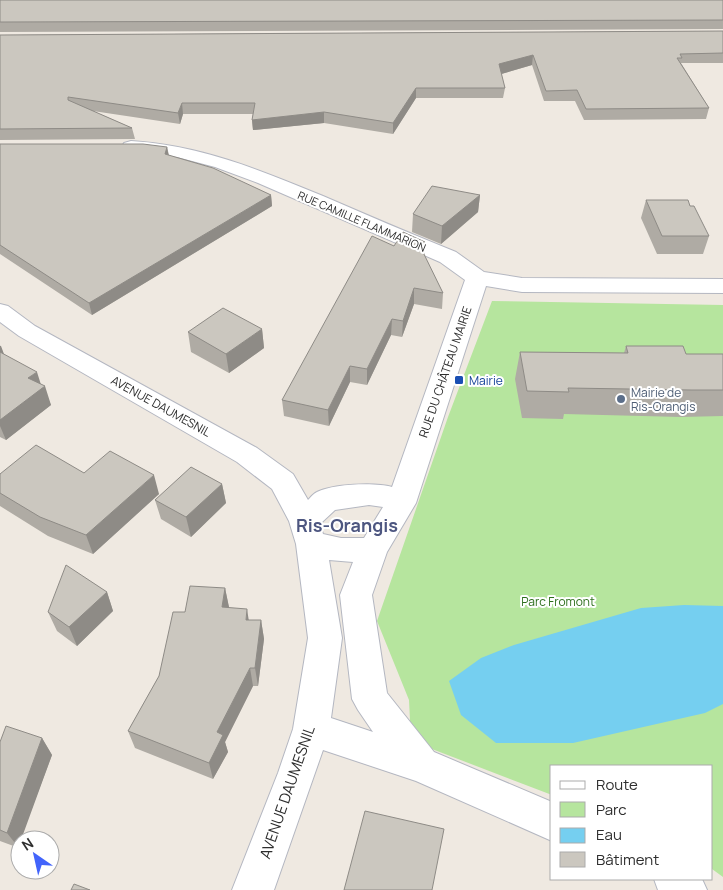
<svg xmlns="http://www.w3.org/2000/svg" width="723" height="890" font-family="Manrope,sans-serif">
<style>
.green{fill:#b6e59e}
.water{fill:#75cff0}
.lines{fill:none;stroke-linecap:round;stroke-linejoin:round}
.minor-casing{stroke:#b4b7c1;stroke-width:2}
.minor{fill:#fff;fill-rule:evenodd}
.wall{fill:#afaba4}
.shaded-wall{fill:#8e8b86}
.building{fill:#cbc7bf;stroke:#8e8b86}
.transit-dot{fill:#1a4fb4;stroke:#fff;stroke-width:2}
.service-dot{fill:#5c6f8a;stroke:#fff;stroke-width:2}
.labels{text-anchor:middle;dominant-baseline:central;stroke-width:4;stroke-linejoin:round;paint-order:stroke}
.far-street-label{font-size:11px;fill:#2e2e2e;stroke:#fff}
.street-label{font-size:12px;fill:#2e2e2e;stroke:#fff}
.transit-label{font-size:12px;fill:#164399;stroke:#fff;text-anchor:start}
.service-label{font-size:12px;fill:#4e5e75;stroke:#fff;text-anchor:start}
.park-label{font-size:12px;fill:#2c6e1b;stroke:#fff}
.near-street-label{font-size:15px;fill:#2e2e2e;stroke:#fff}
.district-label{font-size:18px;font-weight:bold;fill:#4d5680;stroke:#fff}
</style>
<rect width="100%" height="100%" fill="#efe9e1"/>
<!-- green -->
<path class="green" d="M492 301 723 305V877L712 869V766H552V795L411 741 409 700 377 621 448 417Z"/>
<!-- water -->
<path class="water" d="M684 605 723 606V704L705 713 573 743H496L461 715 449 681 481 658 514 645 641 608Z"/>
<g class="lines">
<defs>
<path id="minor" d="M131 141C200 145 260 170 323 196 367 215 411 234 456 252L484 272 522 278 723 279V293L522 292 486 286 416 503 387 552 372 595 387 693 434 752 552 802V841L416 781 323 750 274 890H232L278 773 293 729 308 638 296 544 289 521 272 489 237 462 19 336 0 322V304L8 306 35 326 257 448 293 474 308 500C310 498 313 494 317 492 332 484 375 482 392 487L465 280 440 262 258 183 215 167 177 157 124 151 122 147 124 143ZM369 505 383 507 364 538H341L323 534 320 524 335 510ZM329 560 353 562 340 595 352 699 358 710 373 732 331 718 342 638Z
M654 879H702L707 890H658Z"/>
</defs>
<!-- minor casing -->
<use href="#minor" class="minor-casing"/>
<!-- minor -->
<use href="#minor" class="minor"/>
</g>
<!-- wall -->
<path class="wall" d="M0 0H723V29L0 32Z
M723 31V63H681L709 108 706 119 584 120 575 101H544L532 65 501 74 505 88 503 98H416L393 134 324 123 253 130 252 120 253 114H183L180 124 93 111 132 128 135 139 0 140V35Z
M0 144 167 147 169 155 271 195 272 206 92 315 0 254Z
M480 195 478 212 441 244 412 232 413 214Z
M646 200 690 206 709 236 703 254H657L641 218Z
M425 242 424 256 443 293 442 309 414 304 402 337 391 335 367 385 350 382 329 426 284 416 282 400Z
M262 329 264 348 229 373 191 352 188 332Z
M0 345 4 355 41 384 51 405 6 440 0 437Z
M626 346 686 354H723V416L681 417 564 414 563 419 522 418 515 379 520 352 624 353Z
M84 473 159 494 93 554 48 536 0 506V474Z
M222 484 226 503 191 537 161 519 155 500Z
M225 588 229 608 249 620H261L264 639 258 686H253L225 742 228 752 213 779 135 748 128 731 159 676 185 612Z
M107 592 113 611 77 646 57 631 48 612Z
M42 738 52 755 20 840V844L19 848 0 841V742Z"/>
<!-- shaded-wall -->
<path class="shaded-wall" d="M533 55 532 65 498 75 499 64Z
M416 88V98L393 134V123Z
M182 103 183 114 180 124 178 113Z
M324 112V123L253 130 252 120Z
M167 147 169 158 165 154Z
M271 195 272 206 92 315 89 303Z
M480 195 478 212 441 244 442 226Z
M425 242 424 257 420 246Z
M414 288V304L402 337 403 321Z
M392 319 391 335 367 385V369Z
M262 329 264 348 229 373 226 354Z
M0 346H1L8 365 0 362Z
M350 366V382L329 426 328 410Z
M37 372 42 388 45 386 51 405 6 440 0 426V420L28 378Z
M154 475 159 494 93 554 86 535Z
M222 484 226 503 191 537 186 517Z
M225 588 229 607 226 626 222 607Z
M107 592 113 611 77 646 69 627Z
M247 609 250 628 246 620Z
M261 620 264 639 258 686 255 668Z
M250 668 253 686 225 742 228 752 213 779 209 763 217 732Z
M42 738 52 755 21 840H20V844L19 848 7 833Z"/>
<!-- building -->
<path class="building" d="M0 0H723V20L0 22Z
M723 31V53L680 54 682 58H677L709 108 586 109 577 90 546 91 533 55 499 64 505 88H416L393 123 324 112 252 120 255 103H182L178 113 68 97V100L132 128 0 129V35Z
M0 144H143L167 147 165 154 213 168 271 195 89 303 0 245Z
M432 186 480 195 442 226 413 214Z
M646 200H688L690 206H694L709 236H662Z
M403 232 425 242 420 246 443 293 414 288 403 321 392 319 367 369 350 366 328 410 282 400 372 236 394 246Z
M223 308 262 329 226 354 188 332Z
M626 346H683L686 354H723V390H691L568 388 569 392 527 391 520 352 628 353Z
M0 352 37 372 28 378 45 386 0 420Z
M36 445 84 473 110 451 154 475 86 535 40 517 0 493V474Z
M191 467 222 484 186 517 155 500Z
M66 565 107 592 69 627 48 612Z
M190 586 225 588 222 607 247 609 246 620H261L255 668H250L217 732 223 735 209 763 128 731 159 676 173 612H185Z
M6 726 42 738 7 833 0 830V742Z
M365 811 444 829 432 890H344Z
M74 884 90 890H71Z"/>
<!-- markers -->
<rect class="transit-dot" x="454" y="375" width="10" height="10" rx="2.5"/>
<circle class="service-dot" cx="621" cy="399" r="5"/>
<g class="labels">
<!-- far-street labels -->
<g class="far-street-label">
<text transform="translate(362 221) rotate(23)">RUE CAMILLE FLAMMARION</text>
</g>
<!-- street labels -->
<g class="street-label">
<text transform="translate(445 372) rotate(-71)">RUE DU CHÂTEAU MAIRIE</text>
<text transform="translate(161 406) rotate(29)">AVENUE DAUMESNIL</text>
</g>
<!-- transit labels -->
<g class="transit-label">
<text x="469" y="380">Mairie</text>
</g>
<!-- service labels -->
<g class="service-label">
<text x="631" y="392">Mairie de<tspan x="631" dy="14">Ris-Orangis</tspan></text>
</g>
<!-- park labels -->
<g class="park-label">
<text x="558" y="601">Parc Fromont</text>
</g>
<!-- near-street labels -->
<g class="near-street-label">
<text transform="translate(287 792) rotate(-71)">AVENUE DAUMESNIL</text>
</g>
<!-- district labels -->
<g class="district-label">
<text x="347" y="525">Ris-Orangis</text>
</g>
</g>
<!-- legend -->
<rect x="550" y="765" width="162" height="115" fill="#ffffff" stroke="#ababab"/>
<rect x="560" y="781" width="25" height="8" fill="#ffffff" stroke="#ababab"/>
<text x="596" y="790" font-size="15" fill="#2e2e2e">Route</text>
<rect x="560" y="802" width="25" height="15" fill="#b6e59e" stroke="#ababab"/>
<text x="596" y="815" font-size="15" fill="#2e2e2e">Parc</text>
<rect x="560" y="828" width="25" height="15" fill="#75cff0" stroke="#ababab"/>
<text x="596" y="840" font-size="15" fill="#2e2e2e">Eau</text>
<rect x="560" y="852" width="25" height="15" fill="#cbc7bf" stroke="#ababab"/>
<text x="596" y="865" font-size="15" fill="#2e2e2e">Bâtiment</text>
<!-- north arrow -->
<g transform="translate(35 855) rotate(326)"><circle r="24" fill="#ffffff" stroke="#ababab"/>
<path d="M0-4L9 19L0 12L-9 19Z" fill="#4264fb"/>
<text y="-8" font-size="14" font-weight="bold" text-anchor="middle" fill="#2e2e2e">N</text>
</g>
</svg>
